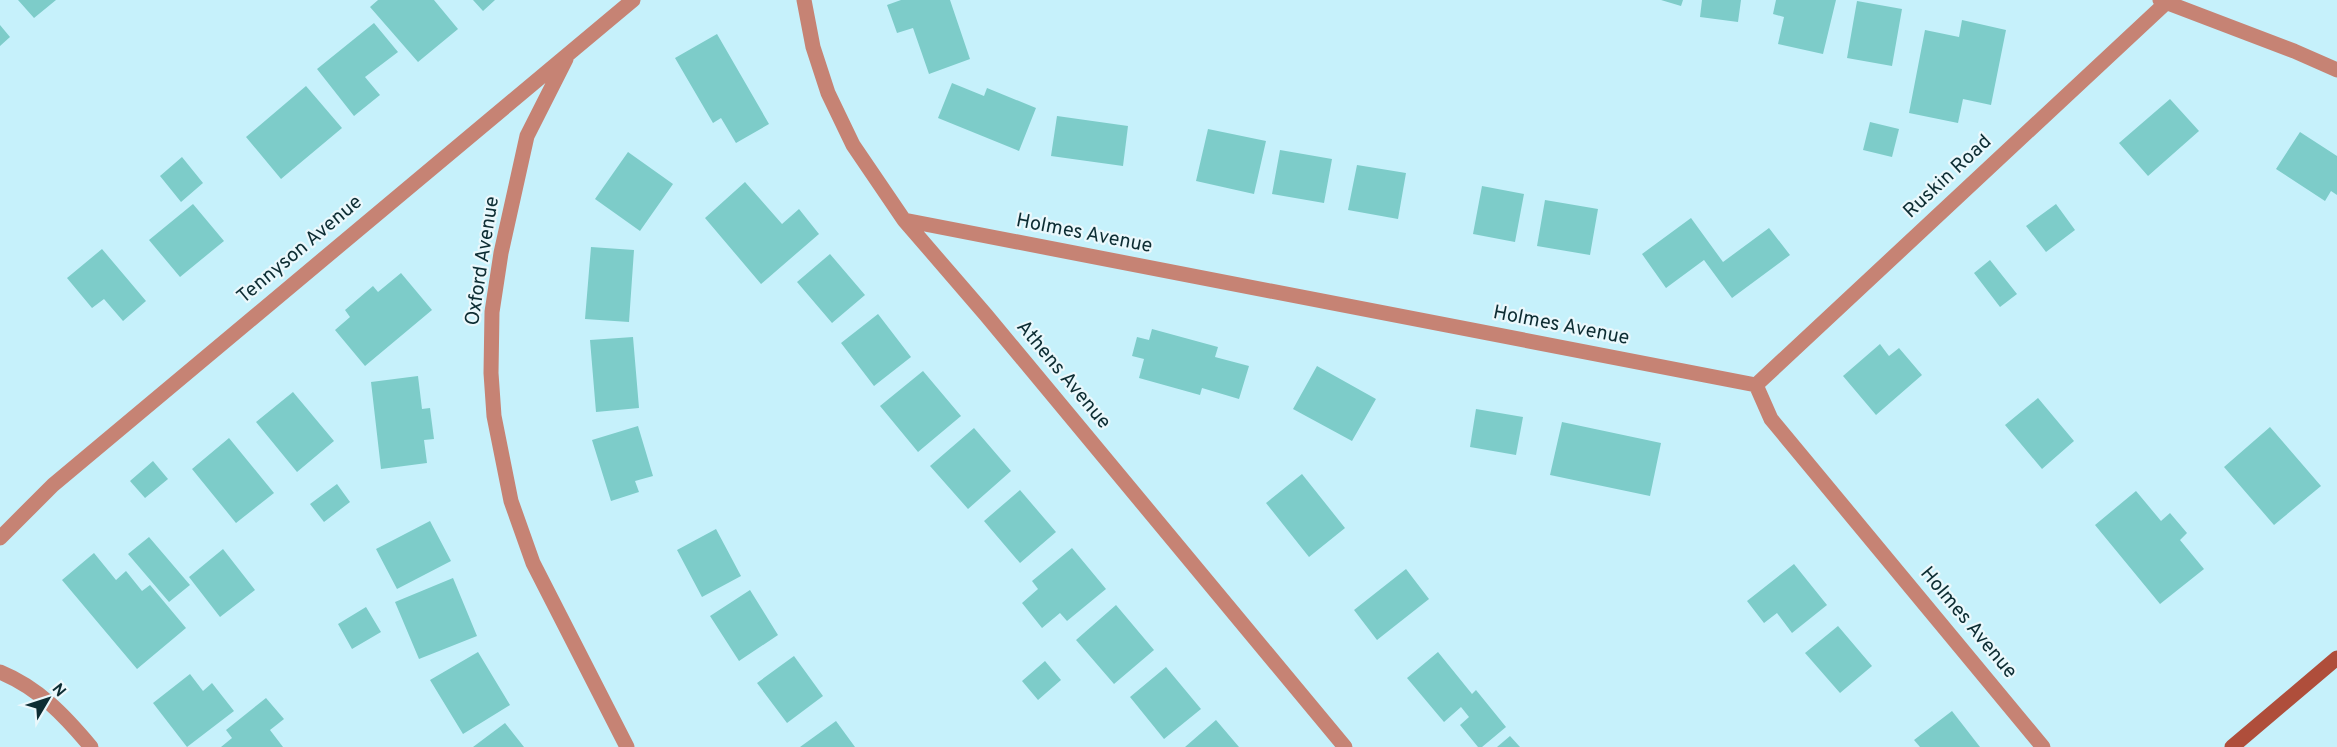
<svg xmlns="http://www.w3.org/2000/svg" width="2337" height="747" font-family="Overpass,sans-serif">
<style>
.building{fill:#7dccc9}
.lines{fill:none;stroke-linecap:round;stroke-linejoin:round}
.minor{stroke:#c68374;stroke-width:15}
.secondary{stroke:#af4e3b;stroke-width:15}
.labels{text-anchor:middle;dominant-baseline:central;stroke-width:4.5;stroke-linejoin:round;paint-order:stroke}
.street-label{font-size:20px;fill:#0d2d33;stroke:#eaf8fc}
</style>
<rect width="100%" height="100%" fill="#c6f1fb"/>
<!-- building -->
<path class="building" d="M18 0H56L34 18Z
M378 0H434L458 29 418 62 370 7Z
M473 0H495L483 11Z
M901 0H950L970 59 929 74 913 28 897 33 887 5Z
M1661 0H1683L1681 6Z
M1702 0H1741L1738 22 1700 17Z
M1776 0H1836L1823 54 1778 44 1784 17 1773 14Z
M1857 1 1902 9 1892 66 1847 58Z
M1962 20 2006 30 1991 105 1963 99 1958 123 1909 113 1925 30 1959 37Z
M374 23 398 52 365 77 380 95 354 116 317 69Z
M0 25 10 37 0 46Z
M717 34 769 124 736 143 721 118 713 123 675 58Z
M952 83 984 96 987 88 1036 108 1019 151 938 118Z
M306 86 342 128 281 179 246 137Z
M2170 99 2199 131 2148 176 2119 143Z
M1057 116 1128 126 1123 166 1051 156Z
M1870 122 1899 129 1892 157 1863 150Z
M1208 129 1266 141 1254 194 1196 181Z
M2300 132 2337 156V195L2331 191 2325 201 2276 169Z
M1280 150 1332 159 1324 203 1272 194Z
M628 152 673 184 640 231 595 199Z
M182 157 203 183 181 202 160 176Z
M1357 165 1406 173 1398 219 1348 210Z
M745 182 782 224 799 209 819 234 761 284 705 218Z
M1482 186 1524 194 1515 242 1473 234Z
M1545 200 1598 209 1590 255 1537 246Z
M193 204 224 241 180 277 149 240Z
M2056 204 2075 230 2046 252 2026 226Z
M1691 218 1723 262 1769 228 1790 255 1732 298 1704 260 1666 288 1642 254Z
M591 247 634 250 629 322 585 319Z
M102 249 146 301 123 321 104 299 92 308 67 278Z
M830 254 865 295 832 323 797 282Z
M1990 260 2017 294 2000 307 1974 273Z
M401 273 432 310 365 366 335 330 350 317 345 310 373 286 378 292Z
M878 314 911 357 874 386 841 343Z
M1152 329 1218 347 1215 357 1249 366 1239 399 1202 388 1200 395 1139 378 1144 359 1132 356 1137 337 1149 340Z
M633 337 639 408 596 412 590 340Z
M1880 344 1889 356 1899 348 1922 375 1876 415 1843 376Z
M1317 366 1376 399 1352 441 1293 409Z
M923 371 961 416 918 452 880 406Z
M418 376 422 409 430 408 434 439 424 440 427 463 381 469 371 382Z
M293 392 334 441 297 472 256 422Z
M2038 398 2074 441 2042 469 2005 425Z
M1476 409 1523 417 1516 455 1470 447Z
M1562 422 1661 443 1650 496 1550 475Z
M638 426 653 476 635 481 639 492 611 501 592 440Z
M2270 427 2321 486 2274 525 2224 467Z
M974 428 1011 471 968 509 930 466Z
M229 438 274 493 236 523 192 469Z
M153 461 168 479 145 498 130 481Z
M1302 474 1345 528 1309 557 1266 503Z
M337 484 350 502 324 522 310 504Z
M1020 490 1056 532 1020 563 984 521Z
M2136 491 2161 521 2170 513 2187 533 2180 540 2204 569 2160 604 2095 525Z
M430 521 451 561 397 589 376 549Z
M716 529 741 576 702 597 677 550Z
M149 537 190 585 169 602 128 554Z
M1072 548 1106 589 1067 621 1060 613 1042 628 1022 603 1038 589 1032 581Z
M223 549 255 590 220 617 189 577Z
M94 553 116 580 126 571 142 591 150 585 186 628 137 669 62 580Z
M1794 564 1827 605 1792 633 1777 613 1764 623 1747 601Z
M1406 569 1429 599 1377 640 1354 610Z
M453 578 477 636 419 659 395 602Z
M750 590 778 635 739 661 710 616Z
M1116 605 1154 650 1114 684 1076 640Z
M366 607 381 632 352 649 338 624Z
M1838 626 1872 666 1840 693 1805 653Z
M478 652 510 705 463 734 430 680Z
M1438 652 1472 694 1476 690 1506 727 1482 747H1478L1460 725 1469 717 1461 707 1444 722 1407 678Z
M794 656 823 696 787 723 757 683Z
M1045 661 1061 680 1038 700 1022 681Z
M1166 667 1201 709 1164 739 1130 697Z
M190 674 203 691 212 683 234 711 187 747 153 703Z
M266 698 284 719 270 730 283 747H221L232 738 226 730Z
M1952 711 1980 747H1920L1914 740Z
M1216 720 1239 747H1185Z
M836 721 855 747H800Z
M505 723 524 747H473Z
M1510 736 1520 747H1497Z"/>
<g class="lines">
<!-- minor -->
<path class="minor" d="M804 0 813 47 828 93 853 145 904 220 986 315 1345 747
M2160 0 2294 51 2337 70
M566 59 527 136 501 253 492 312 491 373 494 416 511 501 533 563 627 747
M904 220 1756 385
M1756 385 2169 0
M1756 385 1771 419 2043 747
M0 538 53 485 633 0
M0 672C39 688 65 716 91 747"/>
<!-- secondary -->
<path class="secondary" d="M2232 747 2337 658"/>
</g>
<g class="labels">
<!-- street labels -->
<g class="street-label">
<text transform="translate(1948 177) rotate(-43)">Ruskin Road</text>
<text transform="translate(1084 234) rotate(11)">Holmes Avenue</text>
<text transform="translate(300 250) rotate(-40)">Tennyson Avenue</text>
<text transform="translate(483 261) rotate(-81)">Oxford Avenue</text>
<text transform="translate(1561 326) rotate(11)">Holmes Avenue</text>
<text transform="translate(1063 375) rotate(50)">Athens Avenue</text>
<text transform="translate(1968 623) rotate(50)">Holmes Avenue</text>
</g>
</g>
<!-- north arrow -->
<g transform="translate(48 699) rotate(51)" stroke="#eaf8fc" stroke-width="4.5" paint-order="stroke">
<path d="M0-4.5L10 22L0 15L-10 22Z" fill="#0d2d33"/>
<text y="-9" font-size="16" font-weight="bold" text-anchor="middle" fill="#0d2d33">N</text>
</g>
</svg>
